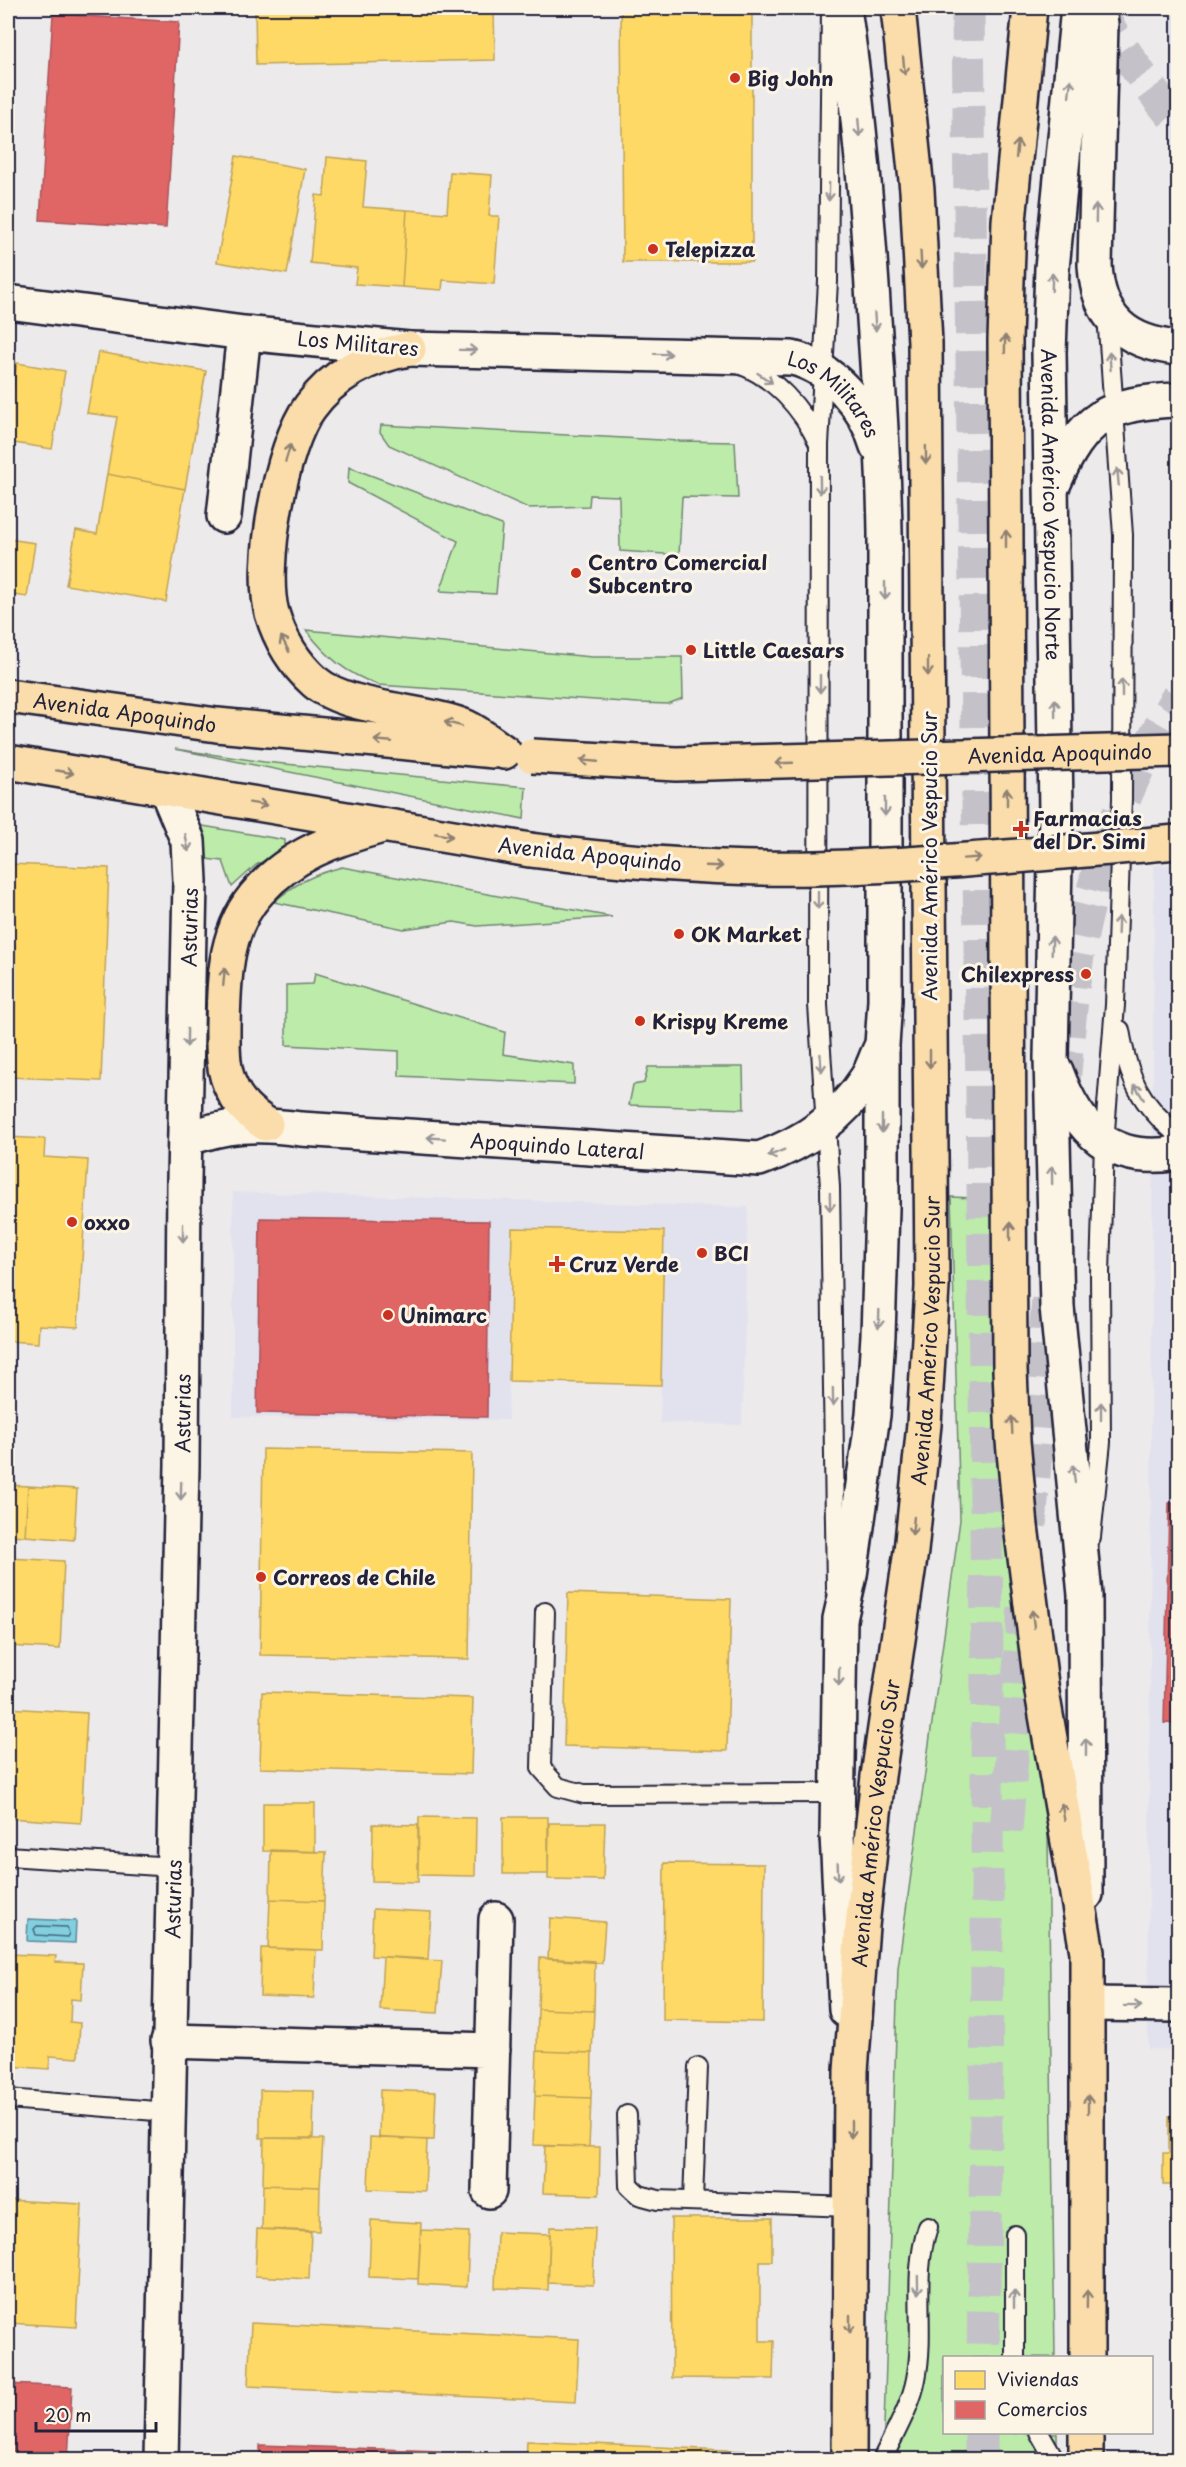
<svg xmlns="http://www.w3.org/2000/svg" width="1186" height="2467" font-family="'Playpen Sans',sans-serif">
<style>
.built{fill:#e2e2ef}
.green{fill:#bcebaa;stroke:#6f8672;stroke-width:1.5}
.water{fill:#81cfdf;stroke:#5b8a9d;stroke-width:1.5}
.homes{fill:#ffd966;stroke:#bda259;stroke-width:1.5}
.shops{fill:#e06666;stroke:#a75259;stroke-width:1.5}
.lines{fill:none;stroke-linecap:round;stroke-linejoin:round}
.shore{stroke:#48677d;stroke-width:1.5}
.highway-tunnel{stroke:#c4c2c8;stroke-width:33;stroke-dasharray:33 16;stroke-linecap:butt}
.lane-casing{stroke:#22223b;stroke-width:22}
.street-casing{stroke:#22223b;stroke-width:38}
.secondary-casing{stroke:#22223b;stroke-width:38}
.primary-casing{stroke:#22223b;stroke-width:38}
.lane{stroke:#fcf5e5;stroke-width:18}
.street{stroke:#fcf5e5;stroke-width:33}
.secondary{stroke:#fcf5e5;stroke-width:33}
.primary{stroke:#faddab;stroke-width:33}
.primary-bridge-casing{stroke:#22223b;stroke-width:38;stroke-linecap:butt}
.primary-bridge{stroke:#faddab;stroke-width:33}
.oneway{stroke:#8e8073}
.oneway2{stroke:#9a9698}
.poi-dot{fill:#c8321e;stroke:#fcf5e5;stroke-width:2}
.labels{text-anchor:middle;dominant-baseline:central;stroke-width:6;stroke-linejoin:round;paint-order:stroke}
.poi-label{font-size:20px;font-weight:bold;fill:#22223b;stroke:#fcf5e5;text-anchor:start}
.street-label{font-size:20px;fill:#22223b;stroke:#fcf5e5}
</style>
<rect width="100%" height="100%" fill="#edeaeb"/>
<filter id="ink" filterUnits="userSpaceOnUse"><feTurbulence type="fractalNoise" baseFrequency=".0167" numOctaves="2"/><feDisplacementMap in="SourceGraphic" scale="12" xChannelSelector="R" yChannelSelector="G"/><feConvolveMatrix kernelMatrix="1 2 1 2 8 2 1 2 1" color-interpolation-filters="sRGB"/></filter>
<g filter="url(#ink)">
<!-- built -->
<path class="built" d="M1170 8H1178V234L1174 222Z
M1178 864V2050L1148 2049 1154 865Z
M233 1192 748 1207 742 1425 660 1423 664 1231 512 1228 508 1420 233 1417Z"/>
<!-- green -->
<path class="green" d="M381 425 680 441 735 442 738 498 682 497 679 555 620 551 619 496 590 495 589 506 528 508 389 445 380 432Z
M349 467 502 525 496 594 440 591 458 541 348 483Z
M306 630 592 657H682L683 698 668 704 638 703 378 685C344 672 328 658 306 630Z
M175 749 264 762 526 787 524 819Z
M203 826 285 840V849L256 865 232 887 223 861 206 859Z
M342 867 612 917 477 926 454 922 404 929 274 902C295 883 315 874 342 867Z
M315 973 505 1032 503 1054 574 1065V1084L399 1076V1051L286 1045V985L313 984Z
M648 1067H743L744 1109 629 1105 633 1085 644 1083Z
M951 1197 998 1199 1046 1686 1055 2357 944 2358V2432L1057 2433V2459L883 2460 898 1968 960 1520Z"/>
<!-- water -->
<path class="water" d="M28 1919 76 1921 75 1943 27 1941Z"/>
<!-- homes -->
<path class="homes" d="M255 8H494L495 60 256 65Z
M621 8H752V262H623Z
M236 156 305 169 287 274 217 262Z
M327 157 367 161 363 207 407 210 402 287 355 284 357 268 310 263 316 195 324 196Z
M450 172 492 175 489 216H499L494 284 443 280 442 290 402 287 407 210 447 213Z
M98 352 206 371 185 489 107 474 117 417 87 413Z
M8 362 17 363 8 422Z
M17 363 65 371 52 449 8 442V422Z
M107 474 185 489 166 602 66 585 76 530 97 534Z
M8 539 35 543 27 597 8 594Z
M8 864 109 868 101 1081 10 1077 15 945 8 944Z
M8 1137 45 1139 44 1157 88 1160 78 1327 39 1325 38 1343 8 1341Z
M512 1228 664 1231 661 1385 509 1381Z
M263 1449 472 1453 469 1659 260 1655Z
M8 1485 28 1486 25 1536 8 1535Z
M28 1486 77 1489 74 1540 25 1536Z
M8 1558 64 1561 60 1649 8 1646Z
M568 1593 731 1599 727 1751 564 1746Z
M262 1692 473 1698 471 1774 260 1768Z
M8 1708 87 1713 81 1823 8 1818Z
M263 1803H315V1852L263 1851Z
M419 1817 476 1818 475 1876 418 1875Z
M503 1817H548V1874H503Z
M549 1823H605L603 1880 548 1879Z
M373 1824 418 1825V1882L372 1881Z
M271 1850 326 1852 324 1901 270 1899Z
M664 1863 764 1864 763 2022 663 2020Z
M270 1899 324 1901 323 1950 268 1948Z
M373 1909 431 1912 428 1959 371 1956Z
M550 1918 605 1922 602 1963 548 1959Z
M261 1948 316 1950 314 1998 260 1996Z
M8 1954 56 1956 55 1962 83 1963 81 2000 71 1999 70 2022 80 2023 78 2058 50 2056 49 2069 8 2066Z
M383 1957 442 1961 438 2013 380 2010Z
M540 1958 595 1961 594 2011 538 2009Z
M538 2009 594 2011 592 2053 537 2051Z
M537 2051 592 2053 591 2098 535 2096Z
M260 2090 314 2091 313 2138H260Z
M380 2090 436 2092 434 2140 379 2138Z
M535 2096 591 2098 589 2147 533 2145Z
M1169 2116H1178V2185H1163V2153H1169Z
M370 2137 427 2140 425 2191 368 2189Z
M264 2138 323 2139 320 2187 263 2185Z
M545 2146 600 2147 599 2195 543 2193Z
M263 2185 320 2187 319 2231 262 2229Z
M8 2200 82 2204 76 2327 8 2323Z
M671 2218H772V2261H760V2341H774L773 2379 672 2378Z
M371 2220 421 2223 418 2279 369 2277Z
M550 2227 595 2228 593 2285 548 2283Z
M257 2229 311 2232 309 2279 255 2276Z
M421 2230 469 2232 467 2287 418 2284Z
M497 2232 550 2234 548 2290 495 2288Z
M1177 2238H1178V2278Z
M251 2323 579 2339 576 2402 248 2386Z
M527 2441 768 2452 767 2460H526Z"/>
<!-- shops -->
<path class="shops" d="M53 14 179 22 166 228 40 220Z
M260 1218 489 1221 487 1417 257 1413Z
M1169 1503H1178V1724L1164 1723Z
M8 2384 72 2387 68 2460H8Z
M260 2445 440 2451 439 2460H260Z"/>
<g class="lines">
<!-- shore -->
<path class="shore" d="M37 1926 67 1927 69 1934 67 1937 36 1935 34 1929Z"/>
<!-- highway-tunnel -->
<path class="highway-tunnel" d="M968 8C975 791 996 1574 983 2358
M1097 8C1122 48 1147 87 1178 122
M1064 1084C1068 1041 1071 998 1078 956 1094 865 1129 774 1178 696
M1030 1526 1048 1299
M1006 1831 1024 1608
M981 2460V2432"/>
<defs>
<path id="lane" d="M831 9 828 281 819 445 818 1005 830 1187 836 1589
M736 363C774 376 802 408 819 444
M1120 1030C1128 1078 1140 1104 1178 1135
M1091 1537 1101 1442 1100 1273 1104 1143 1115 1005 1122 798 1123 535 1107 315
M545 1612 541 1768 558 1787 584 1794 837 1793
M8 1856 173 1867
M8 2099 168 2112
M627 2115 629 2186 639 2195 658 2200 851 2207
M693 2201 698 2067
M1015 2235V2358
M1039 2432 1055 2460
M882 2460C894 2434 911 2406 916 2379 926 2328 911 2277 928 2227"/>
<path id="street" d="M8 302 244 333 409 349
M224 516 244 333
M168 2041 493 2050
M489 2191 496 1919"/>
<g id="secondary">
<path d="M844 8C859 111 868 215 874 319 879 391 884 461 885 533V1000L882 1045V1209L878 1335 873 1415 850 1575 840 1619 837 1835 846 2010"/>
<path id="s1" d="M1078 8 1052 268 1049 352 1056 812 1051 1058 1057 1307 1085 1595 1086 1894"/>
<path d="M1099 8 1101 24 1095 265C1098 319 1126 343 1178 348"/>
<path id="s2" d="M409 349 792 358C832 367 866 407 877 446"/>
<path d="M1054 483C1082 418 1108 402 1178 400"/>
<path d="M1056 1071C1078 1131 1111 1165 1178 1153"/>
<path id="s3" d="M185 1140C224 1124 259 1123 301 1129L759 1159C802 1144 841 1118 866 1079 872 1070 875 1059 880 1049"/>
<path d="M1087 2004 1178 2005"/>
<path id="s4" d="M161 2460 182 1465 184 1180 190 881 188 841 166 789"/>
</g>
<g id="primary">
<path d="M1030 8 1009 221 1005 340 1010 1370 1013 1441 1021 1526 1042 1692 1087 1952V2358"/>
<path d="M409 349C370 356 334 374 310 407 281 445 259 567 272 613 280 640 294 663 315 682 347 710 426 710 466 727 479 733 492 744 504 752"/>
<path id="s5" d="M8 696 217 725 494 751"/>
<path d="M8 762 530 850"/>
<path d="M266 1124C252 1115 239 1105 232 1089 222 1070 223 1048 223 1027 224 978 224 928 260 890 291 855 335 839 379 827"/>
<path id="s6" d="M849 2460 851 2071 862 1926 878 1776 911 1551 924 1424 932 1287 925 343 917 190 898 8"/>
<path d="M1086 2460V2432"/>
</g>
</defs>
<!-- lane casing -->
<use href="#lane" class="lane-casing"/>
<!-- street casing -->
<use href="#street" class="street-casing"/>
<!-- secondary casing -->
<use href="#secondary" class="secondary-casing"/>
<!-- primary casing -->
<use href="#primary" class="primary-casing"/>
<!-- lane -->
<use href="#lane" class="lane"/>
<!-- street -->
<use href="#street" class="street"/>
<!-- secondary -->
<use href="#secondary" class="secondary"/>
<!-- primary -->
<use href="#primary" class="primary"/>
<defs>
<g id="primary-bridge">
<path id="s7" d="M532 756 676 764 1178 750"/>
<path d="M530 850C625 862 720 870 816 868 937 865 1058 852 1178 842"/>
</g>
</defs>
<!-- primary-bridge casing -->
<use href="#primary-bridge" class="primary-bridge-casing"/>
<!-- primary-bridge -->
<use href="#primary-bridge" class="primary-bridge"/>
</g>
<!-- one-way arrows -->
<defs><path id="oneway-shaft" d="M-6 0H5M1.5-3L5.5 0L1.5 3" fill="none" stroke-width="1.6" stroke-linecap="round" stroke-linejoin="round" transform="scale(1.5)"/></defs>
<g class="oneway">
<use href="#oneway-shaft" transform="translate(904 66) rotate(84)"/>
<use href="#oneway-shaft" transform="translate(1017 149) rotate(-84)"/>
<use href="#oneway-shaft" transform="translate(921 260) rotate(87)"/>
<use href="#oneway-shaft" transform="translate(1005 344) rotate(-89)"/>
<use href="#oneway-shaft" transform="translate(288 453) rotate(-73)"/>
<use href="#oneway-shaft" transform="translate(926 455) rotate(89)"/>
<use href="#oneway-shaft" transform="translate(1006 539) rotate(-90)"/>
<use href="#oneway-shaft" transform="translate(285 644) rotate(-117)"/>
<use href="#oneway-shaft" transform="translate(928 667) rotate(90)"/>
<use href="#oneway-shaft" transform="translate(453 724) rotate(-166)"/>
<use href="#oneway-shaft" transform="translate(383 741) rotate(-175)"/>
<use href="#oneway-shaft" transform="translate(589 761) rotate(-175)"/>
<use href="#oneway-shaft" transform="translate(784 763) rotate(178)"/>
<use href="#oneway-shaft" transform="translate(65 772) rotate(10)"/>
<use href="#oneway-shaft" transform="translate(1007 797) rotate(-90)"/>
<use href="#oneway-shaft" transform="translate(258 804) rotate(9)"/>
<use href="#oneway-shaft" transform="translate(444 835) rotate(10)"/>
<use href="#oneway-shaft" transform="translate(972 858) rotate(-4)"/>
<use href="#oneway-shaft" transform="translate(714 866) rotate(2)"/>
<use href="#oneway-shaft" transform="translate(224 977) rotate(-85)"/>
<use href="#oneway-shaft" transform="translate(930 1059) rotate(90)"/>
<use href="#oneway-shaft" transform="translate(1010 1231) rotate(-90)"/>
<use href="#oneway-shaft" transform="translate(1012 1425) rotate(-92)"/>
<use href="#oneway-shaft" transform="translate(913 1526) rotate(96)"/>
<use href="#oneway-shaft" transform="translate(1033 1619) rotate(-97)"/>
<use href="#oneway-shaft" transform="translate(1063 1812) rotate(-100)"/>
<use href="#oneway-shaft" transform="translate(1088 2104) rotate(-90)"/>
<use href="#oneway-shaft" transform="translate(851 2129) rotate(90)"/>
<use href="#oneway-shaft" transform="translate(1087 2299) rotate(-89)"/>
<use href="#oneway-shaft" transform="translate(850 2324) rotate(90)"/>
</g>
<g class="oneway2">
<use href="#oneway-shaft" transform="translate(1070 88) rotate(-84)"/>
<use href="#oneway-shaft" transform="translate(859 128) rotate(85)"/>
<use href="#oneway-shaft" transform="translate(829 192) rotate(91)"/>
<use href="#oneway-shaft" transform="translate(1096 213) rotate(-89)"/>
<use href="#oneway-shaft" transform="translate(1052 282) rotate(-88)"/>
<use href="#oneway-shaft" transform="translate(875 322) rotate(86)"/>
<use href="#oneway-shaft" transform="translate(468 350) rotate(1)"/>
<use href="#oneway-shaft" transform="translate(663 354) rotate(1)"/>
<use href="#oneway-shaft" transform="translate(1110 361) rotate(-94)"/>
<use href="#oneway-shaft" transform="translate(765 378) rotate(34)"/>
<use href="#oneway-shaft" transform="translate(1118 477) rotate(-95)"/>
<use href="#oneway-shaft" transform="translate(820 485) rotate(89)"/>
<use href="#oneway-shaft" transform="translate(885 591) rotate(90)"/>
<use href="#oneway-shaft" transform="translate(820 684) rotate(90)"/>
<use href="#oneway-shaft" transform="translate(1122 688) rotate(-90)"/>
<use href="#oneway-shaft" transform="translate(1055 708) rotate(-91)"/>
<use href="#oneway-shaft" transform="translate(885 807) rotate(90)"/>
<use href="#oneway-shaft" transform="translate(187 843) rotate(79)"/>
<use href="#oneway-shaft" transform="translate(818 900) rotate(90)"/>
<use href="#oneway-shaft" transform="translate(1118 925) rotate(-88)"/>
<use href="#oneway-shaft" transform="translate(1052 945) rotate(-88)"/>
<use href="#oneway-shaft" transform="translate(187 1038) rotate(91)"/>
<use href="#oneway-shaft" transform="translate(821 1063) rotate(86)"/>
<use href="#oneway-shaft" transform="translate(1139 1092) rotate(-122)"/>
<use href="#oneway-shaft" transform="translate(882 1124) rotate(90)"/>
<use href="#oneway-shaft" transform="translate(436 1138) rotate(-176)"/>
<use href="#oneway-shaft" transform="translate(776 1153) rotate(158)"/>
<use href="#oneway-shaft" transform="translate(1052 1175) rotate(-91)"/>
<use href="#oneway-shaft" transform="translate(830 1202) rotate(89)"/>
<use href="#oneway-shaft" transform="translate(183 1233) rotate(90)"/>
<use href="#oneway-shaft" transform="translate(879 1319) rotate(92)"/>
<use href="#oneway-shaft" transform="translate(833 1397) rotate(89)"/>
<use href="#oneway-shaft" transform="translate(1101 1411) rotate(-90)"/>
<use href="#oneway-shaft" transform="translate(1074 1474) rotate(-96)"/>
<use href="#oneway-shaft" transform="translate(181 1491) rotate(91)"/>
<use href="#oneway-shaft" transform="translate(839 1677) rotate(91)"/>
<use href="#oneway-shaft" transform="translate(1086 1747) rotate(-90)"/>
<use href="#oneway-shaft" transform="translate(838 1872) rotate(88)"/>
<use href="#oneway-shaft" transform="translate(1133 2006) rotate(1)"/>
<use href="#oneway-shaft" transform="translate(918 2285) rotate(89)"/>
<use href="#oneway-shaft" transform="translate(1014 2299) rotate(-90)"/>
</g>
</g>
<!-- markers -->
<g class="poi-dot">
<circle cx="735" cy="78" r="6"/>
<circle cx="653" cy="249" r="6"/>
<circle cx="576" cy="573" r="6"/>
<circle cx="691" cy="650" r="6"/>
<path d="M1018 820h6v6h6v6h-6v6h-6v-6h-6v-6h6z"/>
<circle cx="679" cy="934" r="6"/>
<circle cx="1086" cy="974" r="6"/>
<circle cx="640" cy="1021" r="6"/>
<circle cx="72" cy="1222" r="6"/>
<circle cx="702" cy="1253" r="6"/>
<path d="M554 1255h6v6h6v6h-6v6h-6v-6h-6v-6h6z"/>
<circle cx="388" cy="1315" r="6"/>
<circle cx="261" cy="1577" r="6"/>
</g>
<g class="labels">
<!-- poi labels -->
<g class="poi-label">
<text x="747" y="78">Big John</text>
<text x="665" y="249">Telepizza</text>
<text x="588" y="562">Centro Comercial<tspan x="588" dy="23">Subcentro</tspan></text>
<text x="703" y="650">Little Caesars</text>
<text x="1033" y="818">Farmacias<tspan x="1033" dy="23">del Dr. Simi</tspan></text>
<text x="691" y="934">OK Market</text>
<text x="1074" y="974" text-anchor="end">Chilexpress</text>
<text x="652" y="1021">Krispy Kreme</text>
<text x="84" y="1222">oxxo</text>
<text x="714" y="1253">BCI</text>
<text x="569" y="1264">Cruz Verde</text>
<text x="400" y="1315">Unimarc</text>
<text x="273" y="1577">Correos de Chile</text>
</g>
<!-- street labels -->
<g class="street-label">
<text transform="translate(358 343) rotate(5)">Los Militares</text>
<text stroke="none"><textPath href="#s2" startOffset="440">Los Militares</textPath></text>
<text stroke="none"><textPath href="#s1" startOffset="498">Avenida Américo Vespucio Norte</textPath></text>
<text stroke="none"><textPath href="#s5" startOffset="118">Avenida Apoquindo</textPath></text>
<text stroke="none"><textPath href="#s7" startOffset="528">Avenida Apoquindo</textPath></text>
<text transform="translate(590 854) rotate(6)">Avenida Apoquindo</text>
<text transform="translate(929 856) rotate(-90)">Avenida Américo Vespucio Sur</text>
<text stroke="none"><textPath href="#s4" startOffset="1533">Asturias</textPath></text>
<text stroke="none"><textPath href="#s3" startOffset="375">Apoquindo Lateral</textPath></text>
<text stroke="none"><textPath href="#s6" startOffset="1124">Avenida Américo Vespucio Sur</textPath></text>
<text stroke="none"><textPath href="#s4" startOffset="1047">Asturias</textPath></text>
<text stroke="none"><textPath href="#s6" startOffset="638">Avenida Américo Vespucio Sur</textPath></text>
<text stroke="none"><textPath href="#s4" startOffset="561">Asturias</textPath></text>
</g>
</g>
<!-- margin -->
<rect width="1186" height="2467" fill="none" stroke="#fcf5e5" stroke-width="30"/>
<rect x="15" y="15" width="1156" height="2437" fill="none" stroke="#22223b" stroke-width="2" filter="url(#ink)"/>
<!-- legend -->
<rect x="943" y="2356" width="210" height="78" fill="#fcf5e5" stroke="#a5a1a1" stroke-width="1.5"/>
<rect x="955" y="2371" width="30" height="18" fill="#ffd966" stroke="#a5a1a1" stroke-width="1.5"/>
<text x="997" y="2386" font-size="18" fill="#22223b">Viviendas</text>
<rect x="955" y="2401" width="30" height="18" fill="#e06666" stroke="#a5a1a1" stroke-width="1.5"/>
<text x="997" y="2416" font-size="18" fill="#22223b">Comercios</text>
<!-- scale -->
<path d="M36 2422v9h120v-9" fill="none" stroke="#22223b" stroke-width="3"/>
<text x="45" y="2422" font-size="18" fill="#22223b" stroke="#fcf5e5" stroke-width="4.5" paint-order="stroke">20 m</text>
</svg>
